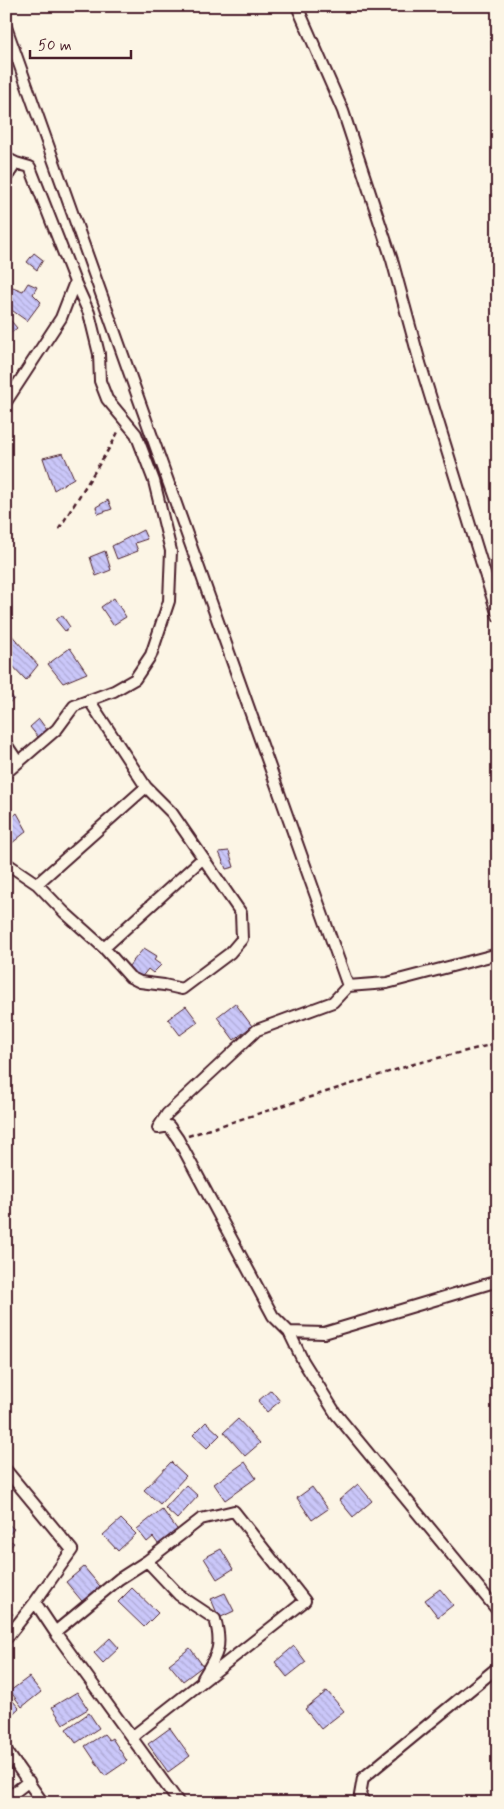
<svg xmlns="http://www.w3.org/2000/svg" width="504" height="1809" font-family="Mynerve,sans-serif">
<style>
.building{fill:url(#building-back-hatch);stroke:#4a1f2b}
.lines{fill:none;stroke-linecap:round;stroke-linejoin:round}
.street-casing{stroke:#4a1f2b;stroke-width:14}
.path{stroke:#4a1f2b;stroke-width:2.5;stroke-dasharray:5 4;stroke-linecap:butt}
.street{stroke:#fcf5e5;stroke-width:10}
</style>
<defs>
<pattern id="building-back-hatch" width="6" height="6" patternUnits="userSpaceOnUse" patternTransform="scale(1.25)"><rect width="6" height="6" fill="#cac7f9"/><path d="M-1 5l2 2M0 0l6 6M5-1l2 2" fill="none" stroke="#afaad6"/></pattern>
</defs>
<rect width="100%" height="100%" fill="#fcf5e5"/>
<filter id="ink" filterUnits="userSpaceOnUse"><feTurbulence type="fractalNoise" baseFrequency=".02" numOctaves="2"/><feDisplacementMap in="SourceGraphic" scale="10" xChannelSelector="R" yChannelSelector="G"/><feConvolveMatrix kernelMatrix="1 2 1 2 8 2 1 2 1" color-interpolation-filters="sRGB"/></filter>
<g filter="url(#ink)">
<!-- building -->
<path class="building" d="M34 253 43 260 37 270 27 262Z
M28 283 37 287 33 294 41 302 27 321 6 306V292L10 286 23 291Z
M6 315 17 328 11 333 6 327Z
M63 453 74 478 54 490 43 458Z
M108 500 112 509 98 514 96 507Z
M143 530 147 539 135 543 138 551 117 559 112 546Z
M105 551 111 570 96 576 90 557Z
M114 598 126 617 113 625 101 607Z
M62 615 70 627 65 631 56 620Z
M8 631 38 665 26 680 6 659V633Z
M70 648 87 673 63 683 48 664Z
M6 689 14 699 6 705Z
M39 719 47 730 38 737 30 727Z
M17 813 27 831 6 848V816L9 820Z
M229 851 234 867 226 869 219 852Z
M144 948 157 956 154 960 161 965 153 973 148 969 141 978 128 967Z
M235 1003 252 1026 234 1040 217 1017Z
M186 1006 198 1022 180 1035 168 1019Z
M271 1390 280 1401 267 1412 258 1401Z
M238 1419 260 1443 245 1456 224 1432Z
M206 1422 220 1435 207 1448 193 1435Z
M171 1462 186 1476 160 1504 144 1490Z
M245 1462 256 1478 225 1500 214 1484Z
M358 1484 372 1501 353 1517 339 1500Z
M186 1485 198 1496 177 1519 165 1508Z
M312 1487 328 1509 312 1520 297 1498Z
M162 1509 180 1533 161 1548 153 1537 147 1542 137 1529Z
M121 1519 136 1534 118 1551 103 1535Z
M6 1522 14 1529 6 1538 14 1543 6 1552Z
M221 1549 233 1569 217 1579 204 1558Z
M84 1567 104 1591 86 1606 66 1582Z
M132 1588 158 1613 144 1627 118 1602Z
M440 1589 453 1605 438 1617 425 1600Z
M225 1593 234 1611 219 1618 211 1599Z
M6 1595 10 1598 7 1602 12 1607 9 1611 13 1614 6 1622Z
M110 1638 119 1648 103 1663 94 1653Z
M294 1646 306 1662 287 1677 275 1662Z
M190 1648 203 1666 183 1681 169 1664Z
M29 1677 41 1692 22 1707 10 1691Z
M327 1691 344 1711 321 1729 305 1709Z
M77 1692 88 1709 63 1724 52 1707Z
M6 1693 19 1708 6 1720Z
M89 1713 99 1728 76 1743 66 1729Z
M170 1728 190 1756 168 1772 148 1744Z
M104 1734 109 1740 112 1738 127 1761 105 1776 85 1746Z"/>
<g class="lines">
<defs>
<path id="street" d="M297 6 343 111 392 260 420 363 498 616
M6 27 348 986 333 1002 257 1030 167 1114 158 1128 169 1126 178 1139 273 1316 289 1332 324 1333 498 1281
M6 158 16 163 30 167 75 282 89 313 99 354 100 381 107 399 136 434 154 481 171 551 169 601 151 655 135 679 114 691 74 706 57 729 6 773
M6 178 16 163
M6 402 61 318 75 282
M6 744 18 762
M6 863 37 884 64 912 104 948 130 977 140 982 164 985 182 989 230 953 242 939 241 913 172 813 146 787 89 700
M37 884 146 787
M104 948 203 858
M348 986 387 983 498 954
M289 1332 303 1361 336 1414 498 1611
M6 1470 72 1550 35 1602 6 1639
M147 1561 179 1595 215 1619C223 1647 217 1655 203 1678
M35 1602 55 1632 179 1803
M55 1632 119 1579 147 1561 201 1519 234 1511 305 1601 132 1737
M6 1750 43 1803
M6 1799 29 1781
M365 1803 360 1795 363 1778 498 1667"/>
</defs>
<!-- street casing -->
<use href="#street" class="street-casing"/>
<!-- path -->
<path class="path" d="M59 529 113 442 119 430
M188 1136 414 1064 498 1043"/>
<!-- street -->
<use href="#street" class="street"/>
</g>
</g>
<!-- margin -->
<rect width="504" height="1809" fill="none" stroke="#fcf5e5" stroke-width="25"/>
<rect x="12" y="12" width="479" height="1784" fill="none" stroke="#4a1f2b" stroke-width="2" filter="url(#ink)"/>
<!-- scale -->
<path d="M30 50v8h101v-8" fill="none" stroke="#4a1f2b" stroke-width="2.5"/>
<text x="38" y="50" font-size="15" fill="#4a1f2b" stroke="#fcf5e5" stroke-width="4" paint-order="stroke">50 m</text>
</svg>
